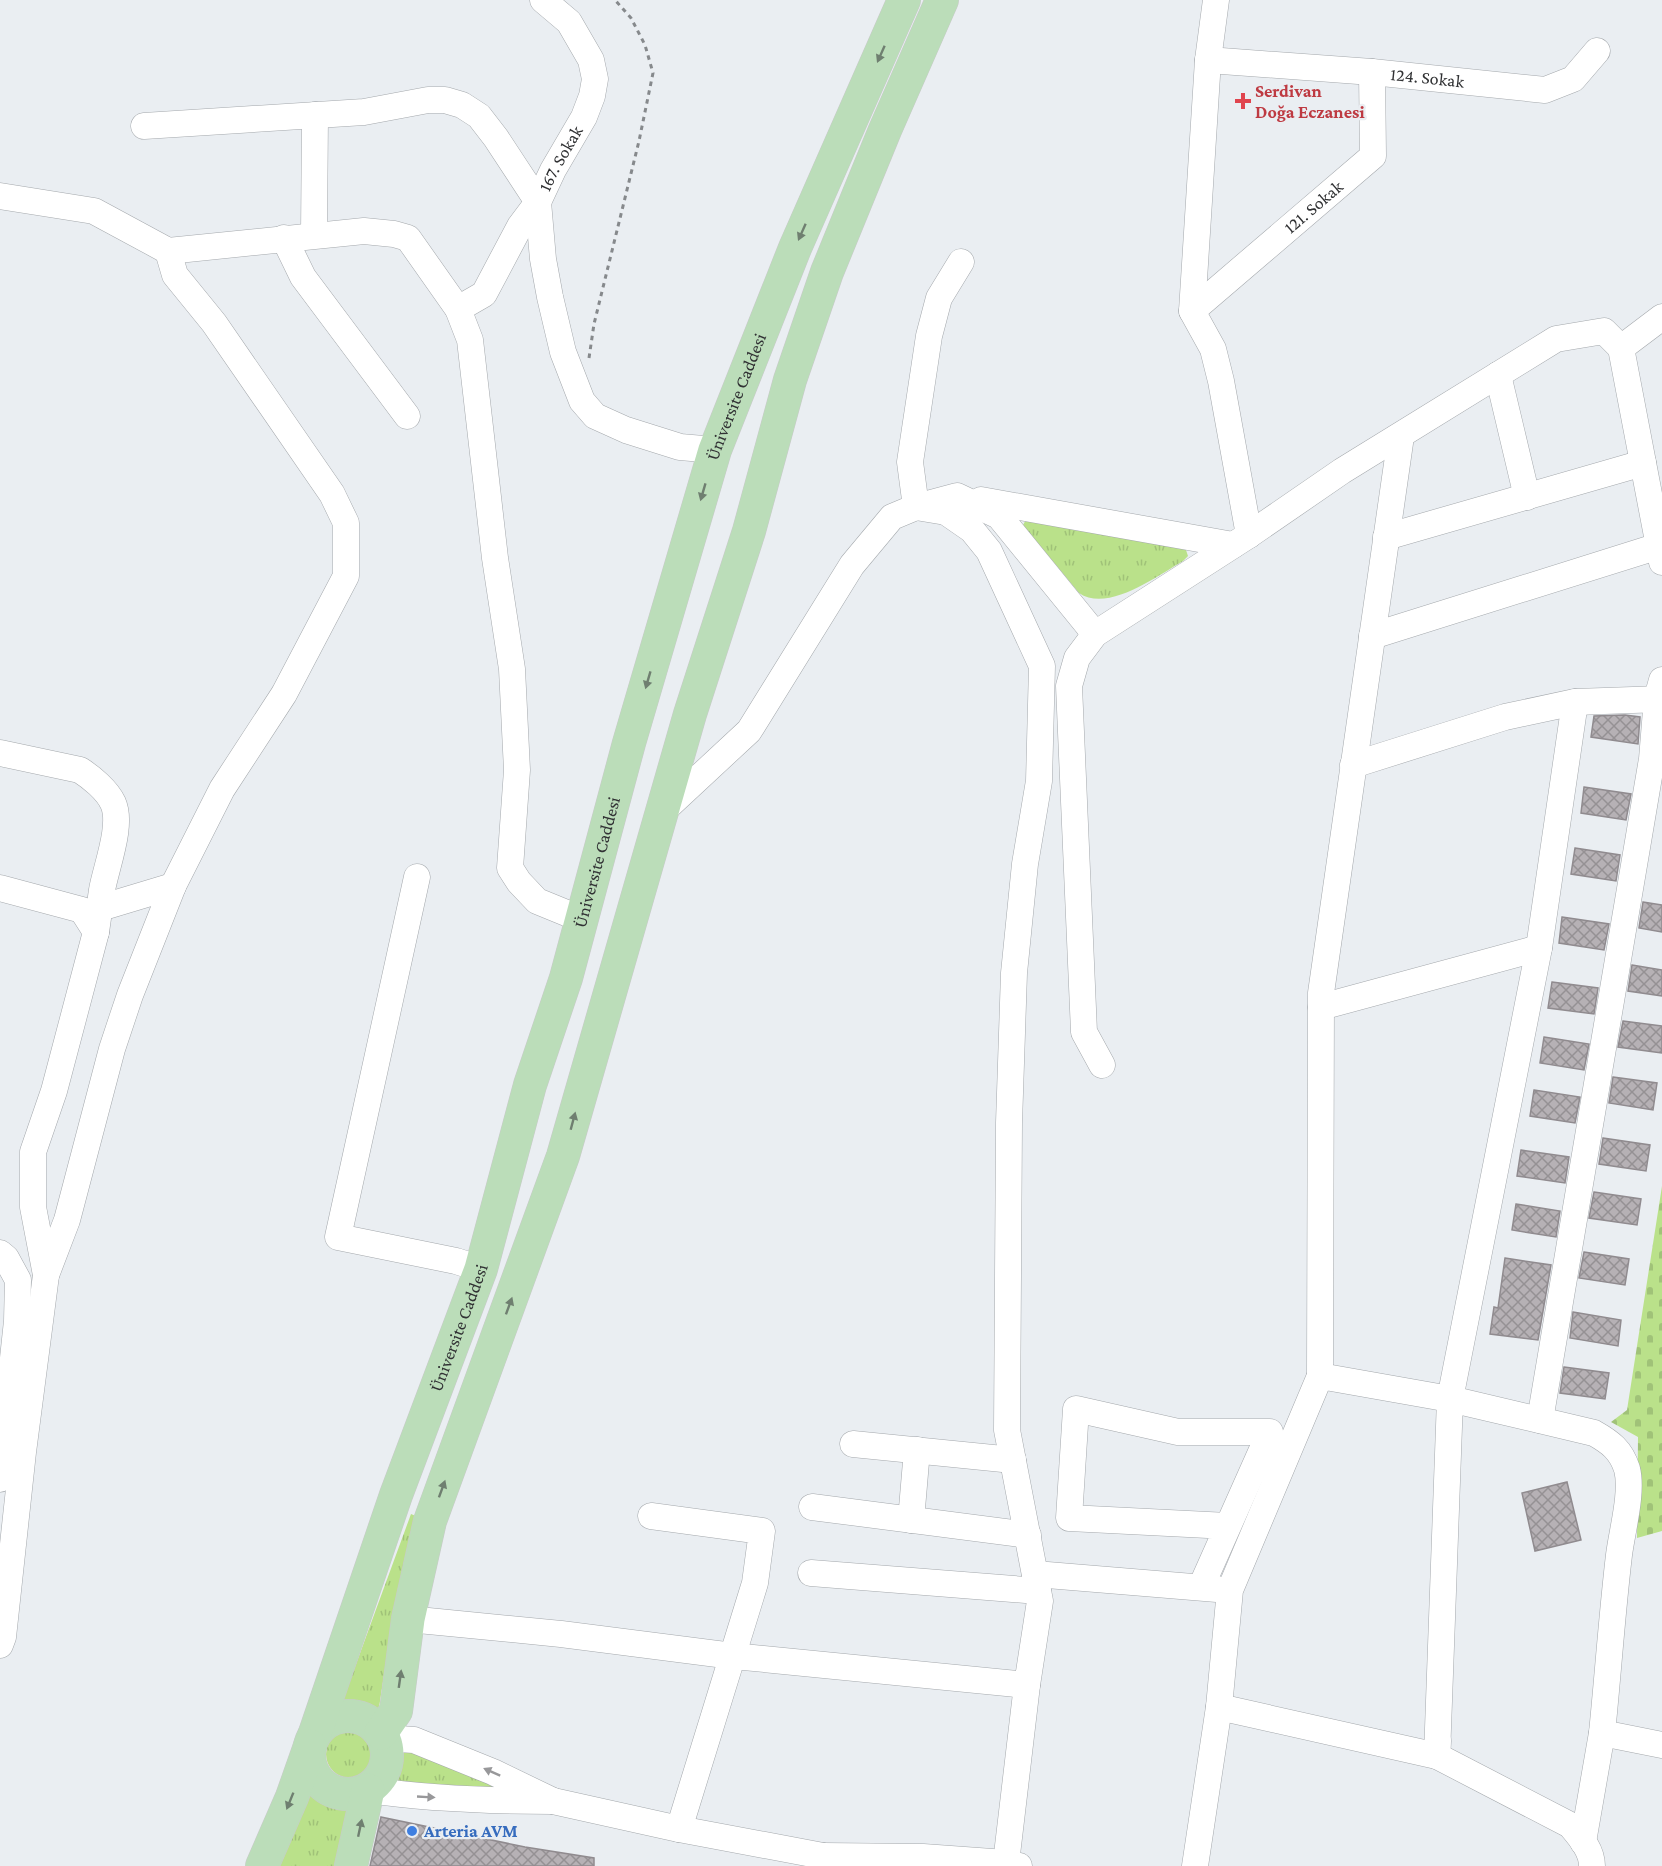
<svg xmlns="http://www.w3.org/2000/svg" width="1662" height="1866" font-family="'Crimson Pro',serif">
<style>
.grass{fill:url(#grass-tufts)}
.cemetery{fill:url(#cemetery-stones)}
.building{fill:url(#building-cross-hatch);stroke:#908b8f;stroke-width:1.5}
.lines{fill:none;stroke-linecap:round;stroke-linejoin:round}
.minor-casing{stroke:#a4a8ac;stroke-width:27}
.major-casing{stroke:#c9caca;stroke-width:34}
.path{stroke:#86898c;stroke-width:3;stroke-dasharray:4.5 4.5;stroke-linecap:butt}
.minor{stroke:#fff;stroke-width:26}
.major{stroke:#bbddb9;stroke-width:33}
.oneway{fill:#6f7f70}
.oneway2{fill:#98989a}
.health-dot{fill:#e0444e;stroke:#eaeef2;stroke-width:2}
.shop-dot{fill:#3f7fe0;stroke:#eaeef2;stroke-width:2}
.labels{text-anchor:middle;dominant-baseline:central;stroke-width:4.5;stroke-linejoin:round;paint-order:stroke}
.street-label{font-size:18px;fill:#313234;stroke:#eaeef2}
.health-label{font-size:18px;font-weight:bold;fill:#be3a42;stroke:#eaeef2;text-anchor:start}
.shop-label{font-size:18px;font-weight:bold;fill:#366cbe;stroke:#eaeef2;text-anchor:start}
</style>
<defs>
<pattern id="grass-tufts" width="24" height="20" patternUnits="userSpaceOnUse" patternTransform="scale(1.5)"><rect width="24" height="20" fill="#bae18a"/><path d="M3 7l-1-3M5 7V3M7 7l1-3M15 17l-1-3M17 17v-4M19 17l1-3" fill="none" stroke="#a0c278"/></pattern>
<pattern id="cemetery-stones" width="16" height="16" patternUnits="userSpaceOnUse" patternTransform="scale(1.5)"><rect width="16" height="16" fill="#bae18a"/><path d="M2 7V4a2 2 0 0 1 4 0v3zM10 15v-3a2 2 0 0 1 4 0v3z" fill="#a0c278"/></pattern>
<pattern id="building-cross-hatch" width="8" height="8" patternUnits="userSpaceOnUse" patternTransform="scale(1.5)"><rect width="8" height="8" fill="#b6b1b5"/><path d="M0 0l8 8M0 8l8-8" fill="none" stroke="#959194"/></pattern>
</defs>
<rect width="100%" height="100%" fill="#eaeef2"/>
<!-- grass -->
<path class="grass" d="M1027 518 1178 545 1186 550 1188 556 1183 561C1157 576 1108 613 1079 593L1023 525Z
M411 1514 418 1517 396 1598 378 1714 359 1705H341Z
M326 1754a24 24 0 1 1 48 0a24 24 0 1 1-48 0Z
M400 1745 532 1795 393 1782 401 1761Z
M305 1786 328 1806 358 1809 341 1866H269Z"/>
<!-- cemetery -->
<path class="cemetery" d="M1662 1186V1531L1637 1538 1638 1437 1611 1422 1627 1410Z"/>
<!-- building -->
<path class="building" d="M1625 715 1640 717 1638 744 1591 737 1594 716Z
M1584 787 1631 794 1626 820 1581 813Z
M1575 848 1620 855 1616 881 1571 874Z
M1643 902 1662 905V932L1639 928Z
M1562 917 1609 924 1604 950 1559 943Z
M1632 965 1662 970V996L1628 991Z
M1552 982 1598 988 1594 1014 1548 1008Z
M1623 1021 1662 1026V1053L1618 1047Z
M1544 1037 1589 1044 1584 1070 1540 1063Z
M1613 1077 1657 1083 1653 1110 1609 1103Z
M1534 1090 1580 1097 1575 1123 1530 1116Z
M1603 1138 1650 1145 1646 1171 1599 1164Z
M1521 1150 1569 1157 1565 1183 1517 1176Z
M1594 1192 1641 1199 1637 1225 1589 1218Z
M1516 1204 1560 1211 1556 1237 1512 1230Z
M1584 1252 1629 1259 1625 1285 1579 1278Z
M1505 1258 1551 1265 1538 1340 1490 1334 1494 1307 1498 1308Z
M1573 1312 1621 1320 1618 1346 1570 1338Z
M1564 1367 1609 1373 1605 1399 1560 1393Z
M1567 1482 1581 1540 1535 1551 1522 1493Z
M381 1817 525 1847 594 1858V1866H370Z"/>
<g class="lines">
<defs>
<g id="minor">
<path d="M1216 0 1208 60 1192 311 1213 349 1221 381 1249 535"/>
<path id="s1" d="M1208 60 1372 72 1545 90 1573 79 1597 51"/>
<path d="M144 126 364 112 428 100H445L462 105 479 116 496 138 538 202 543 259 550 297 563 352 582 401 595 416 626 430 680 447 715 450"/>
<path d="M0 196 94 211 168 251 364 231 394 234 408 238 458 309 470 340 495 558 512 669 517 770 510 868 519 882 537 901 581 919"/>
<path d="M314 235 315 115"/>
<path d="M284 238 303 277 407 416"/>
<path id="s2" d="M458 309 484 294 520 226 538 202 553 170 584 117 592 96 595 79 591 60 569 22 543 0"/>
<path id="s3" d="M1192 311 1373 156 1372 72"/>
<path d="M1621 348 1662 317"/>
<path d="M1498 375 1527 497"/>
<path d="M981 500 1233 545"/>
<path d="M1386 537 1643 463"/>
<path d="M1095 634 1077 658 1069 686 1084 1032 1102 1065"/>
<path d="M1372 636 1659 546"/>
<path d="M0 753 80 770C91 777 107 790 113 803 123 825 106 867 102 890 100 904 98 918 96 932"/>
<path d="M1353 765 1505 717 1575 702 1662 699"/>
<path d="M664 810 749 731 852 565 892 517 916 507 957 496 999 516 1095 634 1249 535 1342 471 1556 339 1604 331 1621 348 1662 562"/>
<path d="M417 877 338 1237 456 1261 481 1269"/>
<path d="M0 888 82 910 96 932 54 1091 33 1152V1207L46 1275 23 1452 3 1637 0 1645"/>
<path d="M100 908 173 886"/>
<path d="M1321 1007 1539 948"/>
<path d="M0 1253 6 1258 18 1280 17 1321 0 1479"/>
<path d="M46 1275 67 1220 112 1049 130 995 173 886 222 789 284 694 346 576V523L332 494 214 323 175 275 168 251"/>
<path d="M1320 1376 1321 993 1401 436"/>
<path d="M1540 1420 1652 759 1657 698 1662 680"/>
<path d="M853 1444 1013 1460"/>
<path d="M812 1507 1028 1535"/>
<path d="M911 1520 917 1450"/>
<path d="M811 1573 1038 1591"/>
<path d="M1035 1574 1217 1589"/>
<path d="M1201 1587 1270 1432H1178L1076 1409 1069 1518 1228 1526"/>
<path d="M408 1619 561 1634 733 1656 1027 1685 1040 1601 1007 1430 1009 1123 1014 973 1025 864 1039 781 1042 666 989 551 972 530 946 512 916 507 910 462 929 336 939 298 961 262"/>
<path d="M1219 1707 1437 1756 1438 1741"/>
<path d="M368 1790C429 1799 491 1801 553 1801L493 1772 414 1740 384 1738"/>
<path d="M553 1801 679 1829 755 1583 762 1531 651 1516"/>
<path d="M679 1829 823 1856 822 1866"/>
<path d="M1583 1842 1602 1733"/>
<path d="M823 1856 923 1857 1006 1863 1019 1866"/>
<path d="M1006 1863 1027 1685"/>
<path d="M1195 1866 1219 1707 1230 1590 1320 1376 1450 1399 1539 948 1575 702"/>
<path d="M1592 1866C1592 1850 1580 1837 1570 1825L1437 1756 1450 1399 1594 1433C1610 1442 1621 1450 1627 1469 1633 1492 1622 1531 1619 1555 1612 1614 1608 1674 1602 1733L1662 1745"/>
</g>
<g id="major">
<circle cx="348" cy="1755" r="39"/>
<path id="s4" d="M315 1733 396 1495 481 1269 530 1085 566 978 629 743 715 450 795 248 904 0"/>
<path d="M381 1733 396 1711 408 1619 430 1521 563 1156 690 714 749 531 790 380 827 272 885 130 942 0"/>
<path d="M262 1866 292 1797 310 1746"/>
<path d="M351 1866 368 1790"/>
</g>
</defs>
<!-- minor casing -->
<use href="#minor" class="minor-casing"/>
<!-- major casing -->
<use href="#major" class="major-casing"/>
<!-- path -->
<path class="path" d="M589 358 594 324 639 141 653 73 645 45 631 18 615 0"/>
<!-- minor -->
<use href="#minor" class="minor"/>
<!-- major -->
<use href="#major" class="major"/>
</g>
<!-- one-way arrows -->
<defs><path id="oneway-solid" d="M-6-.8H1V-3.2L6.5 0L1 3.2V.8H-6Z" transform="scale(1.5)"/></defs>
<g class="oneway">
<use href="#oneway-solid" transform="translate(881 54) rotate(114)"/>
<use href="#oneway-solid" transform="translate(802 232) rotate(114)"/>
<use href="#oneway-solid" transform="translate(703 492) rotate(106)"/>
<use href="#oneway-solid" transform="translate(648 680) rotate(106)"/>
<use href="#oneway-solid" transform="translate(573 1121) rotate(-75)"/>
<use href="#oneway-solid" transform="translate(509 1306) rotate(-70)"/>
<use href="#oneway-solid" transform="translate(442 1489) rotate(-70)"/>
<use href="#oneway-solid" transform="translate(400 1679) rotate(-82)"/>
<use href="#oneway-solid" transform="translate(290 1801) rotate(112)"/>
<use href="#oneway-solid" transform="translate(360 1828) rotate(-78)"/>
</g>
<g class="oneway2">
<use href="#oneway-solid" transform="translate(492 1772) rotate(-156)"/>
<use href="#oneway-solid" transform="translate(426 1797) rotate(3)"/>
</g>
<!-- markers -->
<path class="health-dot" d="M1240 92h6v6h6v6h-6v6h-6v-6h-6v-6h6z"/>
<circle class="shop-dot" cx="412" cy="1831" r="6"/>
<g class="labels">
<!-- street labels -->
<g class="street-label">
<text stroke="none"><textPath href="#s1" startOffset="220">124. Sokak</textPath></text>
<text stroke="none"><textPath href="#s2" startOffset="186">167. Sokak</textPath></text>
<text stroke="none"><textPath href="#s3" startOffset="160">121. Sokak</textPath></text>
<text stroke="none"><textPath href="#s4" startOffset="1402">Üniversite Caddesi</textPath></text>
<text stroke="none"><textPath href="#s4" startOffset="916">Üniversite Caddesi</textPath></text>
<text stroke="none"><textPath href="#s4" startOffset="430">Üniversite Caddesi</textPath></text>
</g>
<!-- health labels -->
<g class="health-label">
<text x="1255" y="91">Serdivan<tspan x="1255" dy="21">Doğa Eczanesi</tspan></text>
</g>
<!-- shop labels -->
<g class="shop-label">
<text x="424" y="1831">Arteria AVM</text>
</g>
</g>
</svg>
